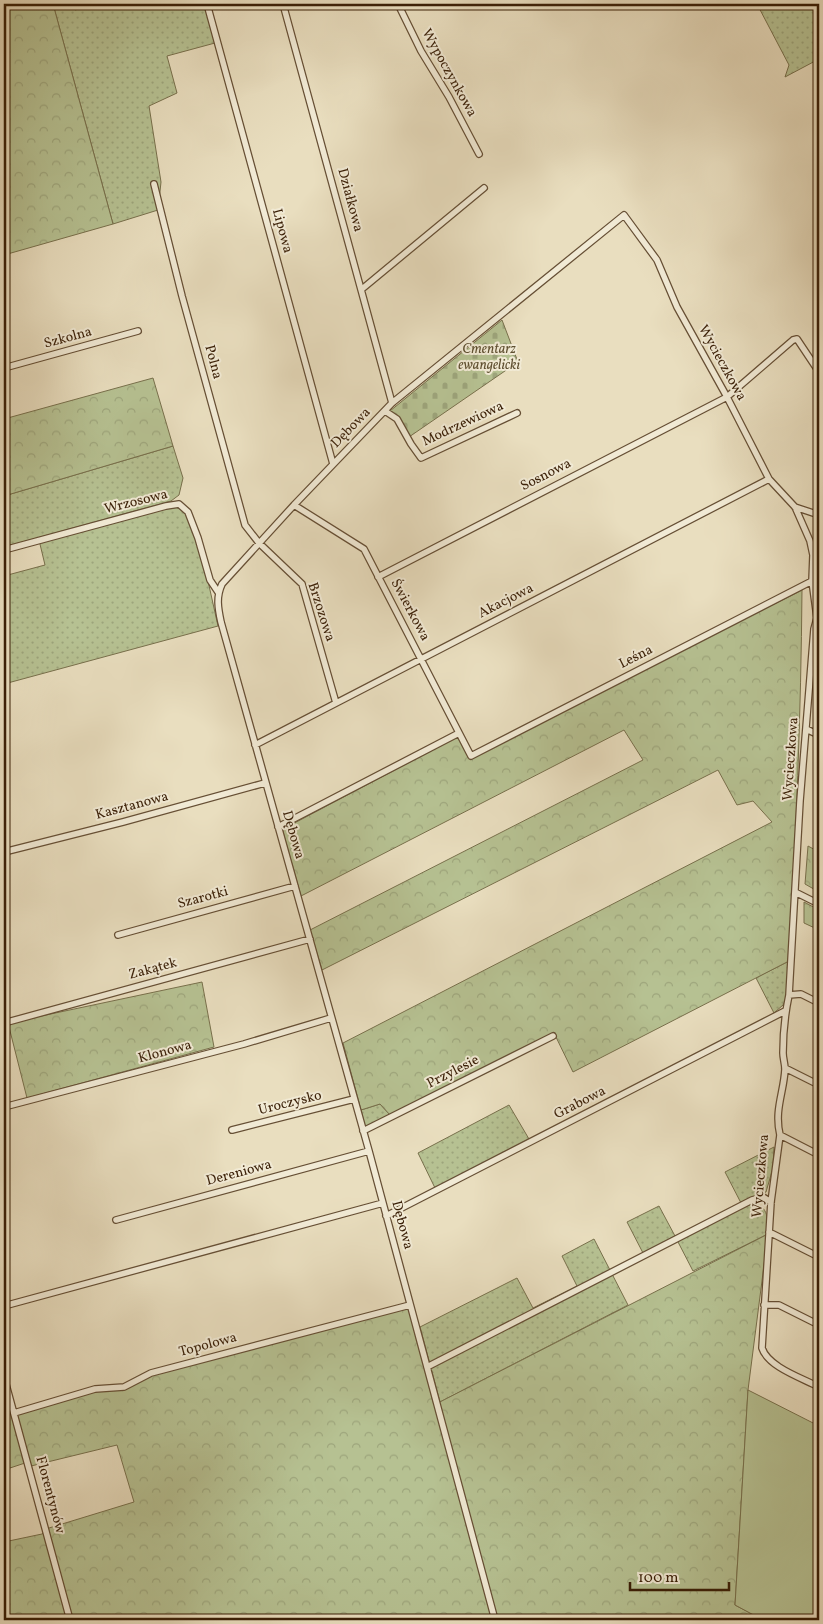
<svg xmlns="http://www.w3.org/2000/svg" width="823" height="1624" font-family="Vollkorn,serif">
<style>
.grass{fill:url(#grass-dots);stroke:#78704c}
.forest{fill:url(#forest-crowns);stroke:#78704c}
.cemetery{fill:url(#cemetery-stones);stroke:#78704c}
.garden{fill:#b6c192;stroke:#78704c}
.lines{fill:none;stroke-linecap:round;stroke-linejoin:round}
.minor-casing{stroke:#664f35;stroke-width:8}
.minor{stroke:#f1ead5;stroke-width:5.5}
.labels{text-anchor:middle;dominant-baseline:central;stroke-width:4;stroke-linejoin:round;paint-order:stroke}
.street-label{font-size:14px;fill:#3a1f07;stroke:#f1ead5}
.park-label{font-size:14px;font-style:italic;fill:#5f5031;stroke:#f1ead5}
</style>
<defs>
<pattern id="grass-dots" width="8" height="8" patternUnits="userSpaceOnUse" patternTransform="scale(1.25)"><rect width="8" height="8" fill="#b6c192"/><path d="M2 2h.1M6 6h.1" fill="none" stroke="#9da57c" stroke-width="1.8" stroke-linecap="round"/></pattern>
<pattern id="forest-crowns" width="20" height="18" patternUnits="userSpaceOnUse" patternTransform="scale(1.25)"><rect width="20" height="18" fill="#b6c192"/><path d="M2 6a3 3 0 1 1 6 0M12 15a3 3 0 1 1 6 0" fill="none" stroke="#9da57c"/></pattern>
<pattern id="cemetery-stones" width="16" height="16" patternUnits="userSpaceOnUse" patternTransform="scale(1.25)"><rect width="16" height="16" fill="#b6c192"/><path d="M2 7V4a2 2 0 0 1 4 0v3zM10 15v-3a2 2 0 0 1 4 0v3z" fill="#9da57c"/></pattern>
</defs>
<rect width="100%" height="100%" fill="#e9debf"/>
<filter id="stains"><feTurbulence type="fractalNoise" baseFrequency=".004" numOctaves="4"/><feColorMatrix values="0 0 0 0 .2 0 0 0 0 .09 0 0 0 0 .02 0 0 0 .5 -.17"/></filter>
<radialGradient id="worn" r=".72"><stop offset=".6" stop-color="#630" stop-opacity="0"/><stop offset="1" stop-color="#630" stop-opacity=".3"/></radialGradient>
<!-- grass -->
<path class="grass" d="M53 4H72L75 10 96 4H204L215 43 167 56 177 93 149 106 161 182 158 210 113 224Z
M757 4H819V59L785 77 789 65Z
M173 446 183 478 179 495 171 501 4 547V496Z
M175 507C184 509 187 514 190 522L208 581 218 626 4 684V576L45 565 39 540 165 508Z
M789 961 786 1000 783 1005 774 1013 756 978Z
M380 1104 391 1116 367 1127 365 1126 361 1110Z
M509 1105 529 1139 435 1188 418 1153Z
M774 1147 773 1168 766 1192 741 1203 725 1172Z
M753 1203C769 1206 768 1221 768 1234L693 1271 677 1240Z
M659 1206 675 1236 643 1253 627 1222Z
M594 1239 628 1305 440 1402 420 1327 517 1278 533 1308 577 1286 562 1256Z"/>
<!-- forest -->
<path class="forest" d="M4 4H53L113 224 4 255Z
M153 378 173 446 4 496V419Z
M802 590C801 714 796 837 789 961L573 1072 554 1033 391 1116 380 1104 361 1110 343 1043 772 822 753 801 737 805 718 770 322 970 310 930 643 760 624 730 301 896 283 832 285 828 459 736 471 757Z
M808 846 819 852V892L805 884Z
M804 902 819 910V930L804 923Z
M202 982 214 1047 27 1098 8 1023Z
M768 1234 748 1390 735 1605 763 1620H4V1542L42 1534 49 1528 134 1502 117 1445 31 1466 17 1415 96 1391 125 1389 152 1375 408 1307 434 1405Z
M4 1390 25 1463 4 1470Z"/>
<!-- cemetery -->
<path class="cemetery" d="M502 320 518 362 409 437 390 411Z"/>
<!-- garden -->
<path class="garden" d="M748 1390 819 1426V1620H763L735 1605Z"/>
<g class="lines">
<defs>
<path id="minor" d="M207 4 333 464
M283 4 392 403
M398 4 421 51 449 97 479 154
M154 184 182 296 245 525 259 543 302 584 336 703
M362 289 484 188
M4 368 138 331
M385 411 397 419 411 444 421 458 517 413
M294 505 364 549 471 756 812 581
M795 507 819 515
M4 550 166 506 179 504 188 512 198 538 210 580 218 592
M378 577 727 397 793 340 797 339 819 372
M806 729 819 735
M255 745 769 479
M278 827 459 733
M4 852 123 822 265 783
M795 892 819 904
M118 935 295 886
M789 995 801 994 819 1003
M4 1023 310 939
M785 1068 819 1085
M4 1107 244 1044 331 1018
M232 1130 354 1099
M363 1131 553 1036
M780 1135 819 1155
M386 1216 785 1011
M116 1220 369 1151
M769 1232 819 1257
M764 1305H779L819 1325
M4 1306 383 1203
M427 1367 752 1200 763 1197 771 1202
M4 1377 70 1620
M14 1413 95 1389 124 1387 151 1373 410 1305
M495 1620 369 1151 221 622C218 608 216 597 222 584L294 505 392 403 624 215 657 260 677 307 727 397 769 479 795 507 810 541 813 555 812 581 817 618 814 629 800 801 789 995C785 1014 783 1033 783 1053 783 1058 785 1064 785 1069 784 1092 774 1110 780 1135L771 1202 762 1348C768 1367 802 1378 819 1387"/>
</defs>
<!-- minor casing -->
<use href="#minor" class="minor-casing"/>
<!-- minor -->
<use href="#minor" class="minor"/>
</g>
<g class="labels">
<!-- street labels -->
<g class="street-label">
<text transform="translate(449 73) rotate(61)">Wypoczynkowa</text>
<text transform="translate(350 200) rotate(75)">Działkowa</text>
<text transform="translate(282 231) rotate(75)">Lipowa</text>
<text transform="translate(68 338) rotate(-15)">Szkolna</text>
<text transform="translate(213 362) rotate(75)">Polna</text>
<text transform="translate(722 363) rotate(61)">Wycieczkowa</text>
<text transform="translate(463 424) rotate(-25)">Modrzewiowa</text>
<text transform="translate(351 428) rotate(-46)">Dębowa</text>
<text transform="translate(546 475) rotate(-27)">Sosnowa</text>
<text transform="translate(136 502) rotate(-14)">Wrzosowa</text>
<text transform="translate(506 601) rotate(-27)">Akacjowa</text>
<text transform="translate(410 610) rotate(62)">Świerkowa</text>
<text transform="translate(321 612) rotate(72)">Brzozowa</text>
<text transform="translate(636 657) rotate(-27)">Leśna</text>
<text transform="translate(791 759) rotate(-86)">Wycieczkowa</text>
<text transform="translate(132 806) rotate(-15)">Kasztanowa</text>
<text transform="translate(293 835) rotate(74)">Dębowa</text>
<text transform="translate(203 898) rotate(-15)">Szarotki</text>
<text transform="translate(153 969) rotate(-15)">Zakątek</text>
<text transform="translate(165 1052) rotate(-15)">Klonowa</text>
<text transform="translate(453 1072) rotate(-27)">Przylesie</text>
<text transform="translate(290 1103) rotate(-14)">Uroczysko</text>
<text transform="translate(580 1103) rotate(-27)">Grabowa</text>
<text transform="translate(239 1173) rotate(-15)">Dereniowa</text>
<text transform="translate(761 1176) rotate(-85)">Wycieczkowa</text>
<text transform="translate(402 1225) rotate(75)">Dębowa</text>
<text transform="translate(208 1345) rotate(-15)">Topolowa</text>
<text transform="translate(50 1495) rotate(75)">Florentynów</text>
</g>
<!-- park labels -->
<g class="park-label">
<text x="489" y="349">Cmentarz<tspan x="489" dy="16">ewangelicki</tspan></text>
</g>
</g>
<!-- margin -->
<rect width="823" height="1624" fill="none" stroke="#e9debf" stroke-width="20"/>
<rect x="5" y="5" width="813" height="1614" fill="none" stroke="#3a1f07" stroke-width="2.5"/>
<rect x="10" y="10" width="803" height="1604" fill="none" stroke="#3a1f07"/>
<!-- scale -->
<path d="M630 1582v8h99v-8" fill="none" stroke="#3a1f07" stroke-width="2.5"/>
<text x="638" y="1582" font-size="15" fill="#3a1f07" stroke="#f1ead5" stroke-width="4" paint-order="stroke">100 m</text>
<rect width="100%" height="100%" filter="url(#stains)"/>
<rect width="100%" height="100%" fill="url(#worn)"/>
</svg>
